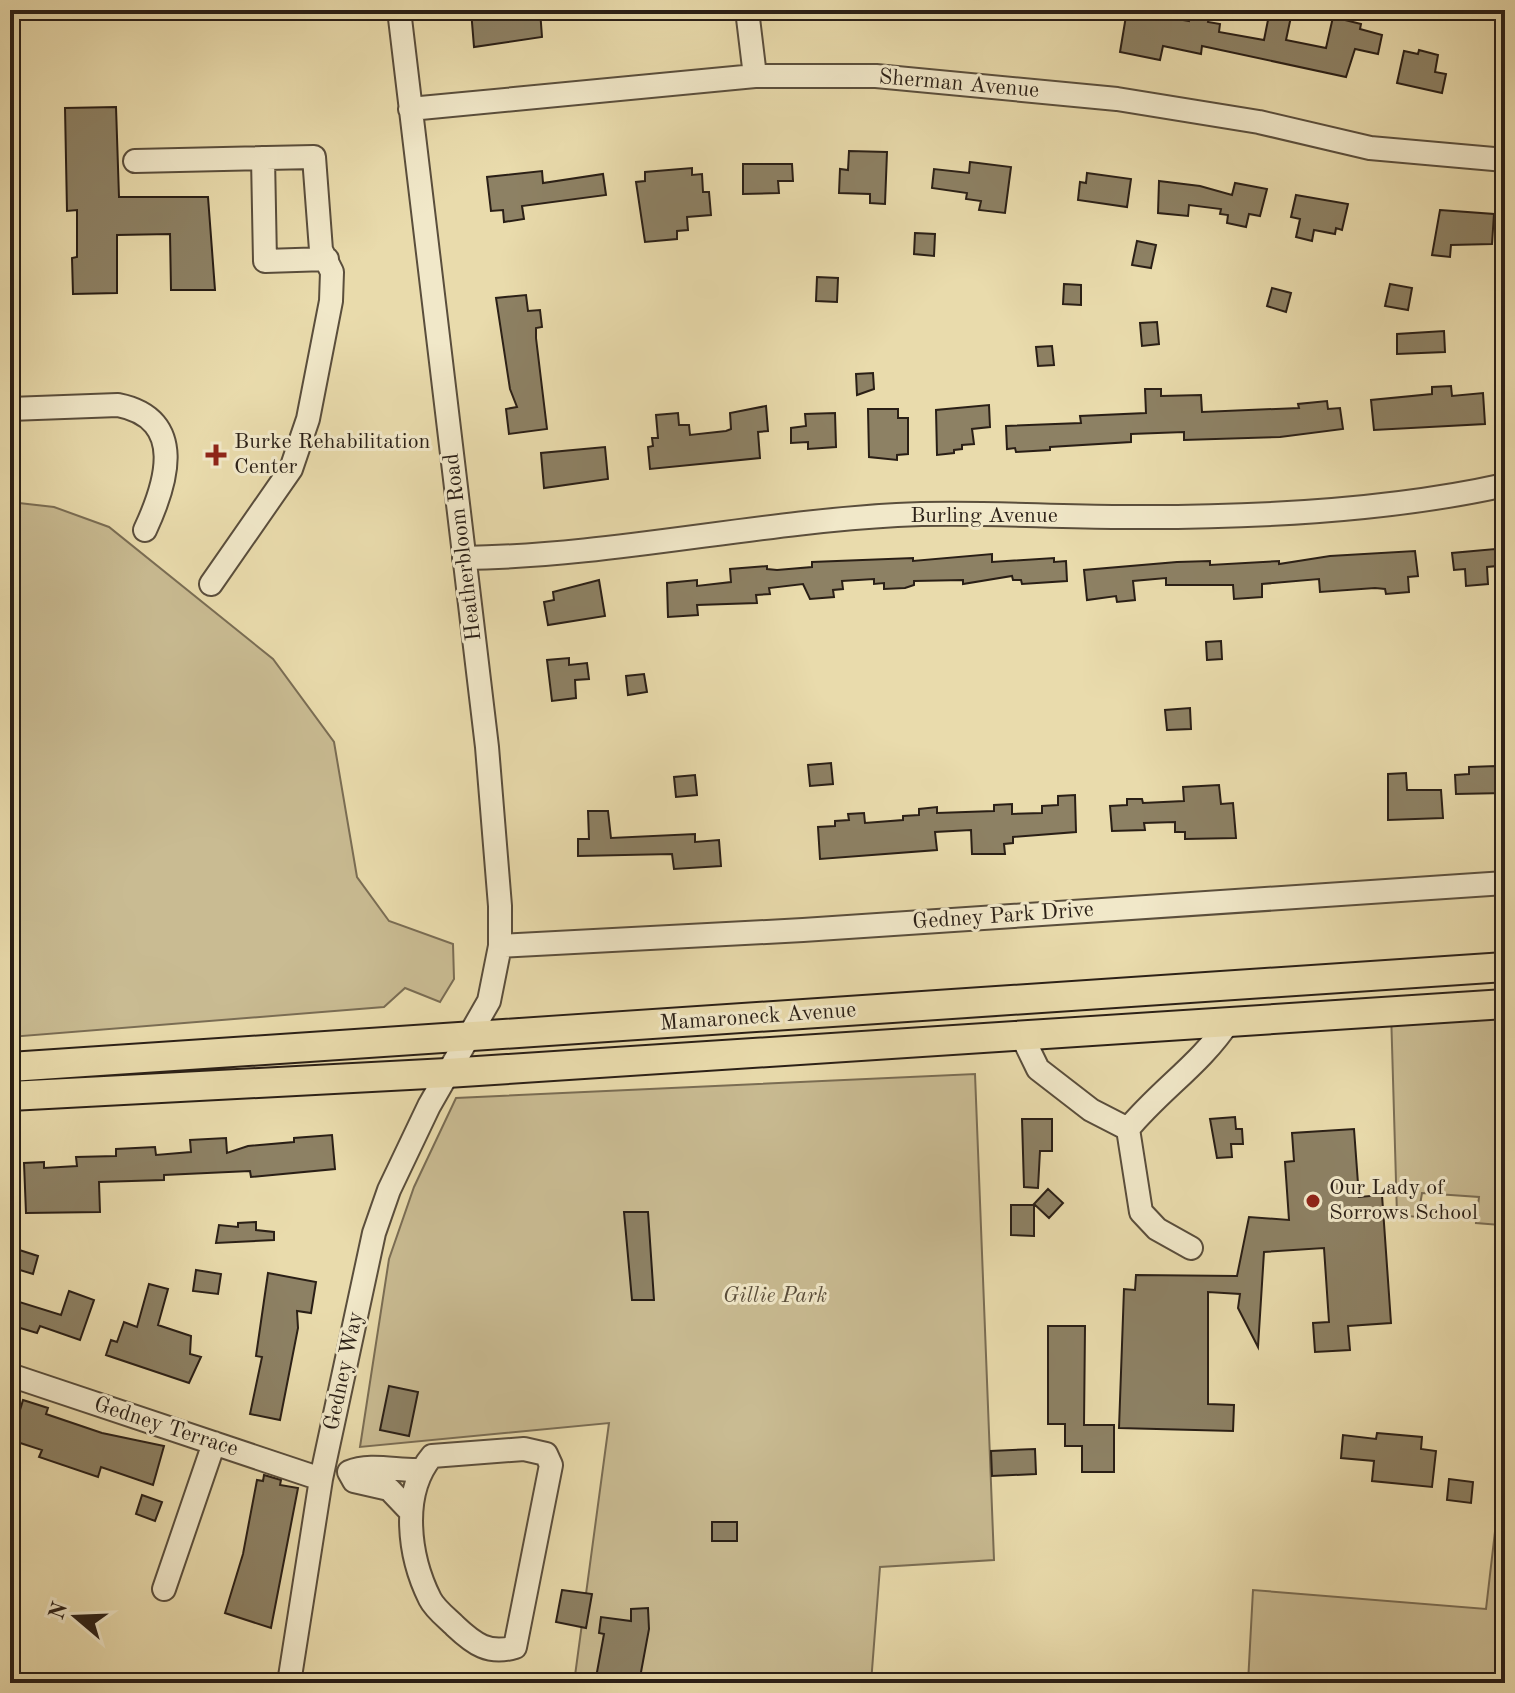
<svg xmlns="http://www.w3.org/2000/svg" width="1515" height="1693" font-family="'Old Standard TT',serif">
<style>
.green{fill:#c9bb92;stroke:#7a6d54;stroke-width:2}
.building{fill:#8d8164;stroke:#2a1f16;stroke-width:2}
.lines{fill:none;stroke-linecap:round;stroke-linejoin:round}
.minor-casing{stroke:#5a4e3c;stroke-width:26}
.major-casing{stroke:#2a1f16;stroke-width:32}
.minor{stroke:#f1e8c9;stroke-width:22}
.major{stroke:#e9dbac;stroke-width:28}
.poi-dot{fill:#8f2418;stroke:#f1e8c9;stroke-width:3}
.labels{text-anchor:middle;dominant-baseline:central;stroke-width:6;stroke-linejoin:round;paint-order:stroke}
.street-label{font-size:22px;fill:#2a1f16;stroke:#f1e8c9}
.poi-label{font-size:22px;fill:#2a1f16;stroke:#f1e8c9;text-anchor:start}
.park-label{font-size:22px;font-style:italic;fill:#5a4e3b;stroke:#f1e8c9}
</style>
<rect width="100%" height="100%" fill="#e9dbac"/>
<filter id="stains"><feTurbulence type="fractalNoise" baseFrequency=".0025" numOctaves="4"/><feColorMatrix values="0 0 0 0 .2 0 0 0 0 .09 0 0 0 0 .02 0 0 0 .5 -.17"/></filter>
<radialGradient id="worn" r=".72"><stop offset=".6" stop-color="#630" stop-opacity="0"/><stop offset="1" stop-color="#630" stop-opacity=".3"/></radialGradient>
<!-- green -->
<path class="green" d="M10 502 54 507 109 527 273 659 334 742 357 877 389 921 453 944 454 979 440 1002 405 988 384 1007 10 1037Z
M1505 1005V1200L1500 1225 1476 1223 1479 1197 1422 1193 1418 1217 1397 1215 1391 1011Z
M975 1074 994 1560 880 1567 871 1683H574L609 1423 360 1447 389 1259 414 1187 456 1098Z
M1501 1480H1505V1683H1248L1253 1590 1486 1609Z"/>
<!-- building -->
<path class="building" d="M471 10H540L542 37 474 47Z
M1127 10 1189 21 1191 10H1210L1208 22 1220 24 1219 32 1264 40 1270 10H1280L1292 12 1286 40 1326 48 1333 17 1361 24 1360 29 1382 35 1378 54 1355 49 1346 77 1202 46 1201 54 1163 46 1160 60 1120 52Z
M1419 50 1438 55 1435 72 1446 74 1442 93 1397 83 1404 51 1418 54Z
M116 107 119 197H208L215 290H171L170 234 117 235V293L73 294 72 258 77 257V210L67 211 65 108Z
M849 151 887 152 885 204 870 203V194L839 193 840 169 848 170Z
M970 162 1011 167 1005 213 979 210 981 201 966 199 967 193 932 188 934 169 969 173Z
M743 164H792L793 181H778L779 193 743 194Z
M692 168V175L702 174 703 192H709L711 215 687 217 688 230 677 231V239L645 242 636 182 645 181V172Z
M542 171 543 183 603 174 606 195 522 206 524 219 504 222 503 210 491 211 487 177Z
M1087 173 1131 179 1127 207 1078 200 1080 182 1086 183Z
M1159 181 1200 186 1232 195 1235 183 1267 189 1260 216 1249 214 1246 227 1227 223 1228 215 1220 214 1221 209 1189 205 1188 216 1158 213Z
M1296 195 1348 204 1342 230 1336 228 1335 234 1314 230 1312 241 1296 237 1300 219 1291 217Z
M1440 210 1494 214 1492 244 1451 245 1450 257 1432 255Z
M915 233 935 234 934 256 914 254Z
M1137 241 1156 245 1151 268 1132 265Z
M817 277 838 278 837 302 816 301Z
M1064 284 1081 285V305L1063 304Z
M1390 284 1412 288 1408 310 1385 306Z
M1272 288 1291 293 1286 312 1267 306Z
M526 295 528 311 540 310 542 327 536 328V338L547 429 509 434 506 409 517 407 510 389 496 298Z
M1157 322 1159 344 1142 346 1140 323Z
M1444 331 1445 352 1397 354V334Z
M1052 346 1054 365 1038 366 1036 347Z
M873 373 874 389 857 395 856 374Z
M1451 386 1452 396 1483 393 1485 424 1374 430 1371 400 1432 394V387Z
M1145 389H1161V396L1201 395 1202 412 1299 408 1298 404 1327 401 1328 409 1340 408 1343 429 1280 437 1184 440V432L1131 434V442L1050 447V450L1016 452 1015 448 1007 449 1006 426 1081 423 1080 416 1146 413Z
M989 405 990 427 972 429 974 444 962 445V449L954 450V453L937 455 936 410Z
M766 406 768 431 758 432 760 458 650 469 648 447 653 446 652 438H658L656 415 678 413 679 425H689L690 435 726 431 731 429 730 413Z
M868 409H898V418H908V454L897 455V460L869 457Z
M835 413 836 447 808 449V442L791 443V428L806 426 805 414Z
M605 447 608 479 544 488 541 453Z
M1495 549 1497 566 1487 567 1488 584 1466 586 1465 569 1454 570 1452 553Z
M1415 551 1418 576 1408 577 1409 592 1386 594 1385 589 1375 588 1320 592 1319 579 1262 584V597L1234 599 1233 585H1166V578L1133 581 1135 600 1117 602 1116 596 1087 600 1084 570 1177 562 1210 561V565L1279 561V564L1330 556Z
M992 554V562L1054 558V562L1066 561 1067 581 1022 584 1021 580H1013L1012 576 963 584V580L914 581V585L905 588 884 589V583L874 584V579L842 581 843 589 833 590 834 597 810 599 803 584 769 588 770 594 756 595 757 603 697 605 698 615 668 617 667 583 697 580V586L731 582 730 569 767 566V569L777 570 812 567V562L913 558V561Z
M599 580 605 616 548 625 544 602 554 600 553 592Z
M1221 641 1222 659 1207 660 1206 642Z
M569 658V665L587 663 589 679 575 680 576 698 552 701 547 660Z
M644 674 647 692 628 695 626 676Z
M1190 708 1191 729 1167 730 1165 710Z
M831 763 833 784 810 786 808 765Z
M1496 766V770L1505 769V793L1456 794 1455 775 1469 774V767Z
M1406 773 1407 790H1441L1443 818 1388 820V774Z
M695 775 697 795 676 797 674 777Z
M1219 785 1221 804 1233 803 1236 838 1185 839V832H1175V822L1144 823 1145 830 1112 831 1110 806 1127 805V799H1142L1143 803 1184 801 1183 787Z
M1075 795 1076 832 1013 837V843L1004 844 1005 854H972L971 830 935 832 937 850 820 859 818 827 835 826V821L849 820 848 814 864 813 865 823 903 820V816L919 815V809L937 807V813L994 811V805L1012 804V814L1042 813V806L1058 805V796Z
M588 811H608L611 838 695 834V842L719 840 721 866 674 869 672 854 578 856V839H589Z
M1235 1117 1236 1129H1242L1243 1144H1231L1232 1157 1217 1158 1210 1119Z
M1022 1119H1052V1151H1040L1038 1188 1024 1187Z
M1354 1129 1359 1197 1382 1195 1391 1323 1348 1326 1350 1350 1315 1352 1313 1323 1329 1322 1324 1248 1264 1252 1258 1347 1238 1308 1240 1294 1208 1292V1404L1234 1405 1233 1431 1119 1428 1124 1289 1135 1290 1136 1275 1237 1276 1249 1217 1289 1220 1285 1162 1294 1161 1292 1133Z
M332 1135 335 1169 251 1177 250 1171 164 1175V1180L99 1182 100 1212 26 1213 24 1163 44 1162V1168L77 1166 76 1157 116 1156V1149L155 1147 156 1155 191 1152 190 1140 226 1138 227 1153 248 1146 294 1142V1138Z
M1048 1189 1063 1203 1049 1218 1034 1204Z
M1011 1205H1034V1236L1011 1235Z
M624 1212H648L654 1300H632Z
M256 1222V1230L274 1232V1240L216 1243 219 1225 238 1227V1223Z
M10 1247 38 1256 33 1274 10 1267Z
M196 1270 221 1274 218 1294 193 1291Z
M268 1273 316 1282 311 1313 297 1311 298 1328 280 1420 250 1414 262 1357 256 1356Z
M149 1284 168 1289 158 1325 191 1336 190 1354 201 1357 189 1383 106 1355 111 1340 117 1342 124 1322 137 1327Z
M69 1291 94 1300 80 1340 40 1326 37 1333 10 1325V1299L61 1315Z
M1048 1326H1085L1084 1425H1114V1472H1082V1446H1065V1424H1048Z
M389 1386 418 1392 409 1436 380 1430Z
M23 1400 48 1408 46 1414 102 1433 164 1446 153 1485 101 1467 98 1477 39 1457 42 1450 11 1440Z
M1377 1433 1422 1437 1421 1449 1436 1451 1432 1487 1372 1481 1374 1461 1341 1458 1343 1435 1376 1439Z
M1035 1449 1036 1474 992 1476 991 1451Z
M264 1475 281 1480 280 1485 298 1488 271 1628 225 1613 243 1554 257 1480 263 1481Z
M1449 1479 1473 1482 1471 1503 1447 1500Z
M142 1495 162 1502 155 1521 136 1514Z
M712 1522H737V1541H712Z
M562 1590 592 1594 586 1628 556 1622Z
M648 1608 649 1629 639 1683H595L604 1634 599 1633 601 1617 631 1621V1609Z"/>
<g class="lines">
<defs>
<path id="minor" d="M747 10 755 76
M410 109 755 76H876L1117 99 1259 122 1370 148 1505 160
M263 158 265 261 327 259
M135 161 314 157 321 250 332 272 331 301 308 419 291 469 211 584
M10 409 118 405C188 419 166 485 145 530
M464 558C610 556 752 523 897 515 972 511 1046 517 1120 517 1244 518 1384 512 1505 485
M500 946 803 930 1505 883
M1021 1034 1038 1069 1091 1110 1128 1129
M1191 1248 1157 1229 1141 1212 1128 1129C1160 1090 1202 1063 1229 1021
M10 1375 321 1479
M524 1449 546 1454 551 1465 515 1647C489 1655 474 1644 455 1626 447 1618 435 1609 430 1599 409 1557 400 1494 432 1456Z
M410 1511 389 1489 354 1481 349 1472C370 1463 397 1471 420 1470
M164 1589 214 1443
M289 1683 321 1479 374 1233 389 1190 429 1106 489 1001 500 946V906L487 747 399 10"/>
<path id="major" d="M10 1067 1505 967
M10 1096 447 1073 1505 1004"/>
</defs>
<!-- minor casing -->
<use href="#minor" class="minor-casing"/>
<!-- major casing -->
<use href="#major" class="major-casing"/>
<!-- minor -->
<use href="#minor" class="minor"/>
<!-- major -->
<use href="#major" class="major"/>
</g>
<!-- markers -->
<g class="poi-dot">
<path d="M212 443h8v8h8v8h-8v8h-8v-8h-8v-8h8z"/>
<circle cx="1313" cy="1201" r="8"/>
</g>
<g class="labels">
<!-- street labels -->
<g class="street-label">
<text transform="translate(959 84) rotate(5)">Sherman Avenue</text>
<text x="984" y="516">Burling Avenue</text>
<text transform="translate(463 547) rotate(-97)">Heatherbloom Road</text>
<text transform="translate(1003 916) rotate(-4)">Gedney Park Drive</text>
<text transform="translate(758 1017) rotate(-4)">Mamaroneck Avenue</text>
<text transform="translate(344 1371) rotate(-78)">Gedney Way</text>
<text transform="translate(166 1427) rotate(18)">Gedney Terrace</text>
</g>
<!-- poi labels -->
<g class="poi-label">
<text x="234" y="442">Burke Rehabilitation<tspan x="234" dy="25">Center</tspan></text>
<text x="1329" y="1188">Our Lady of<tspan x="1329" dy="25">Sorrows School</tspan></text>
</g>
<!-- park labels -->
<g class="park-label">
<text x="775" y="1296">Gillie Park</text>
</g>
</g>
<!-- margin -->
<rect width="1515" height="1693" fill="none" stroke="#e9dbac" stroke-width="40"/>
<rect x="12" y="12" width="1491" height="1669" fill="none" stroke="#2a1f16" stroke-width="4"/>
<rect x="20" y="20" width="1475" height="1653" fill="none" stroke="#2a1f16" stroke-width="2"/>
<!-- north arrow -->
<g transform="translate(76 1617) rotate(289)" stroke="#f1e8c9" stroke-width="6" paint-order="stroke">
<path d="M0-6L14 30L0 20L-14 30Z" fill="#2a1f16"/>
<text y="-12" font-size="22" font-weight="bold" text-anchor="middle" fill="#2a1f16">N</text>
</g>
<rect width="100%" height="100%" filter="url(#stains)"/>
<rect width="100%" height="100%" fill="url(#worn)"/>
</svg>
